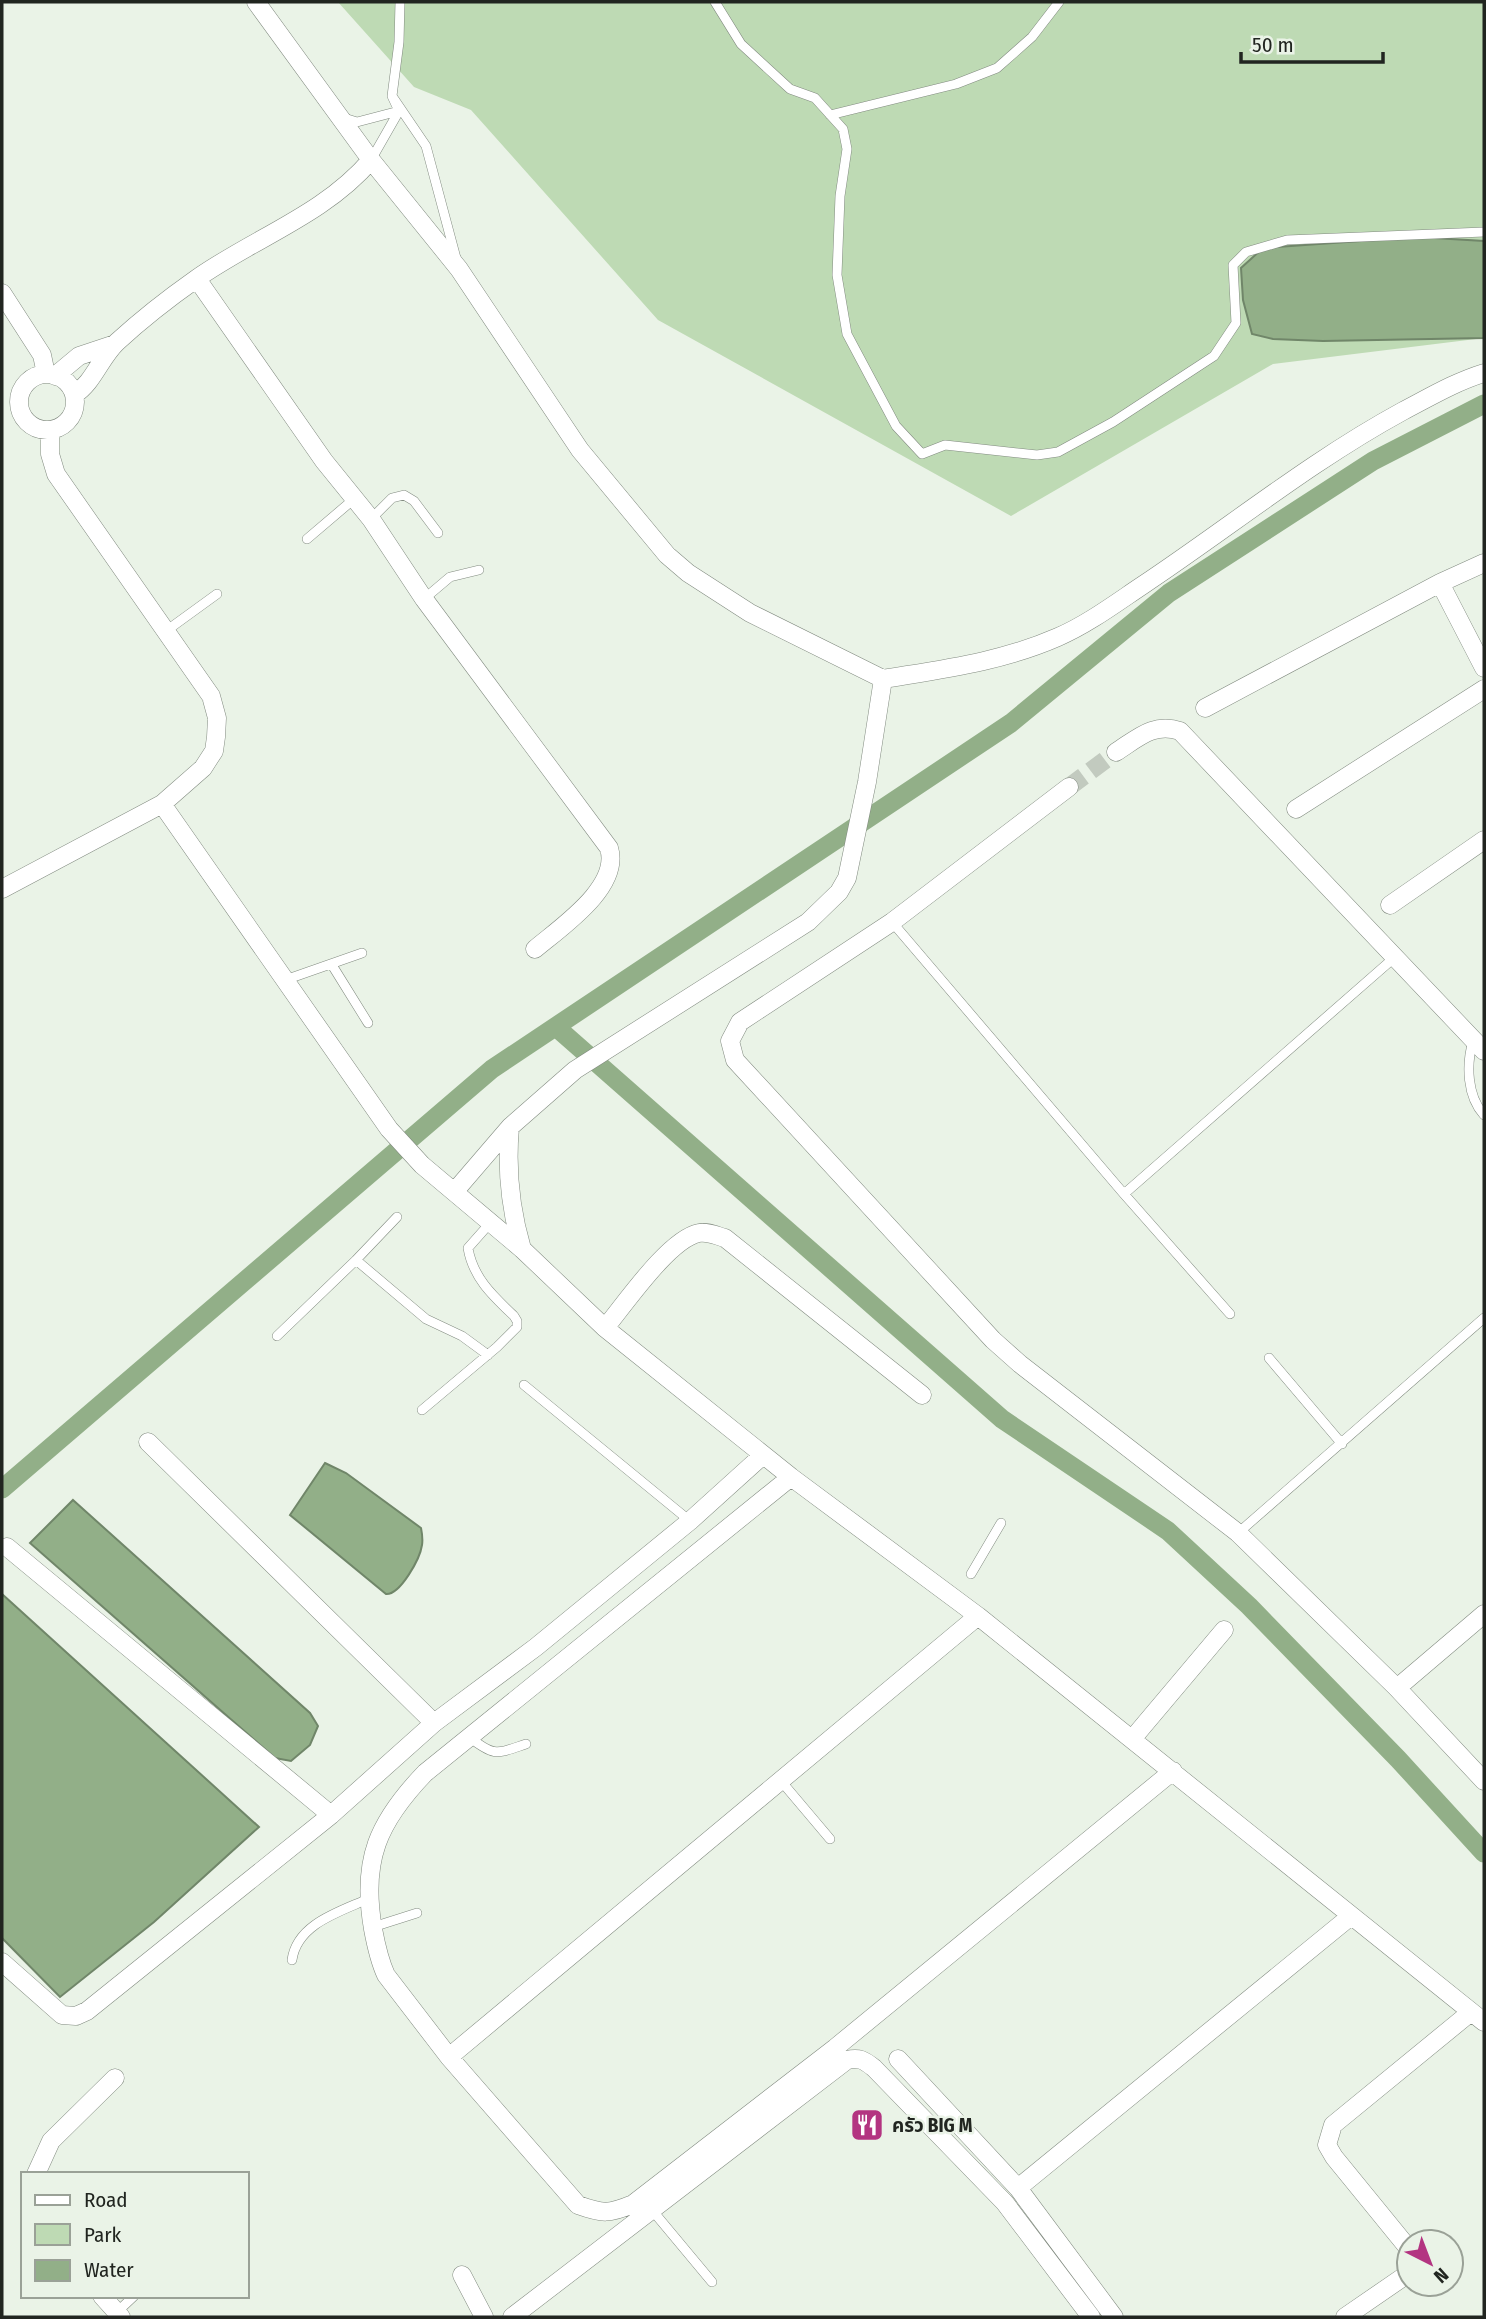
<svg xmlns="http://www.w3.org/2000/svg" width="1486" height="2319" font-family="'Fira Sans Condensed','Noto Sans Thai',sans-serif">
<style>
.green{fill:#bedab4}
.water{fill:#92af88;stroke:#708669;stroke-width:2}
.lines{fill:none;stroke-linecap:round;stroke-linejoin:round}
.canal{stroke:#92af88;stroke-width:19}
.minor-tunnel{stroke:#c2cabf;stroke-width:18;stroke-dasharray:18 9;stroke-linecap:butt}
.service-casing{stroke:#828b80;stroke-width:10}
.minor-casing{stroke:#828b80;stroke-width:19}
.service{stroke:#fff;stroke-width:9}
.minor{stroke:#fff;stroke-width:18}
.labels{text-anchor:middle;dominant-baseline:central;stroke-width:5;stroke-linejoin:round;paint-order:stroke}
.poi-label{font-size:19px;font-weight:bold;fill:#212520;stroke:#eaf3e7;text-anchor:start}
</style>
<rect width="100%" height="100%" fill="#eaf3e7"/>
<!-- green -->
<path class="green" d="M338 2H1484V338L1273 364 1011 516 658 320 471 110 414 87Z"/>
<!-- water -->
<path class="water" d="M1417 237 1484 241V338L1323 341 1273 339 1252 334 1243 300 1241 268 1263 248Z
M325 1463 346 1473 421 1528C422 1533 423 1539 422 1545 420 1559 400 1595 386 1594L290 1515Z
M73 1500 310 1713 318 1726 310 1745 291 1761 275 1758 30 1543Z
M2 1594 259 1827 154 1922 60 1997 2 1938Z"/>
<g class="lines">
<!-- canal -->
<path class="canal" d="M556 1027 1002 1419 1168 1531 1249 1606 1398 1759 1484 1853
M2 1489 492 1069 1011 723 1169 593 1373 461 1484 404"/>
<!-- minor-tunnel -->
<path class="minor-tunnel" d="M1069 787 1116 752"/>
<defs>
<path id="service" d="M715 2 741 44 790 89 815 98 843 129 847 149 840 196 837 275 847 334 896 426 922 454 945 445 1037 455 1058 452 1113 422 1214 356 1236 323 1233 265 1246 252 1287 240 1484 232
M392 96 426 146 456 258
M830 115 956 84 997 68 1032 37 1059 2
M344 118 357 122 399 111
M371 160 399 111 392 96 399 42 400 2
M371 519 392 498 404 495 414 501 438 533
M307 539 354 499
M424 599 450 577 479 570
M166 631 217 594
M892 922 1124 1194 1230 1314
M332 965 368 1023
M285 980 362 953
M1473 1041C1466 1065 1467 1096 1484 1115
M1124 1194 1395 957
M356 1260 397 1217
M277 1336 356 1260 426 1319 462 1336 488 1355
M1269 1358 1342 1444
M524 1385 690 1521
M422 1410 497 1347 517 1327V1321L514 1316C493 1296 473 1278 468 1248L491 1222
M1238 1533 1484 1318
M971 1574 1001 1523
M469 1737C495 1757 496 1754 526 1744
M781 1781 830 1839
M373 1927 417 1913
M292 1960C297 1924 339 1912 368 1899
M652 2210 712 2282
M117 2312 134 2296"/>
<path id="minor" d="M256 2 371 160 459 269 580 450 667 555 688 573 750 613 883 679 867 782 847 878 839 892 808 922 575 1070 510 1127 455 1191
M197 279 324 461 371 519 424 599 609 848C621 887 561 927 535 949
M2 293 42 355 46 374
M19 402a28 28 0 1 1 56 0a28 28 0 1 1-56 0Z
M55 376 79 356 115 344
M74 395C94 382 100 358 117 342 141 320 169 298 196 279 254 238 324 215 371 160
M1440 583 1484 668
M883 679C943 669 1001 662 1058 637 1088 624 1116 603 1143 585 1230 527 1311 461 1403 411 1430 397 1455 382 1484 373
M1205 708 1440 583 1484 563
M1116 752C1138 738 1154 722 1180 731L1484 1051
M1069 787 892 922 740 1022 730 1041 735 1060 993 1340 1020 1364 1238 1533 1397 1688 1484 1781
M162 804 389 1129 422 1165 522 1249 605 1328 791 1477 978 1616 1484 2022
M1296 809 1484 689
M2 889 162 804 203 768 214 751 216 737 217 718 211 696 56 474 50 454V430
M1390 905 1484 840
M510 1127C506 1170 510 1208 522 1249
M605 1328C625 1304 669 1239 699 1233 708 1231 717 1236 725 1238L922 1395
M148 1442 434 1723
M791 1477 425 1773C378 1822 361 1860 373 1929 376 1945 379 1960 386 1975L449 2057 578 2205C603 2214 609 2214 633 2204L835 2048 1173 1771
M7 1547 331 1815
M1397 1688 1484 1614
M1133 1738 1224 1630
M2 1962 62 2015 76 2016 87 2011 331 1815 434 1723 536 1647 690 1521 763 1455
M449 2057 978 1616
M898 2059 1018 2188 1351 1916
M36 2174 51 2141 115 2078
M1018 2188 1114 2317
M1409 2249 1334 2157 1327 2145 1333 2125 1471 2012
M462 2275 484 2317
M102 2296 121 2317
M512 2317 847 2060C859 2057 864 2060 874 2068L1005 2203 1091 2317
M1345 2317 1409 2273"/>
</defs>
<!-- service casing -->
<use href="#service" class="service-casing"/>
<!-- minor casing -->
<use href="#minor" class="minor-casing"/>
<!-- service -->
<use href="#service" class="service"/>
<!-- minor -->
<use href="#minor" class="minor"/>
</g>
<!-- icons -->
<defs>
<symbol id="restaurant-square" viewBox="-11 -11 22 22"><rect x="-9" y="-9" width="18" height="18" rx="4" fill="#b33481" stroke="#eaf3e7"/><path d="M-5-6h1v4h1v-4h1v4h1v-4h1v5L-1.5 .5V6h-2V.5L-5-1ZM5-6V6H3V1.5H1.5Q1.5-4 5-6Z" fill="#fff"/></symbol>
</defs>
<g fill-rule="evenodd">
<use href="#restaurant-square" x="848" y="2106" width="38" height="38"/>
</g>
<g class="labels">
<!-- poi labels -->
<g class="poi-label">
<text x="892" y="2125">ครัว BIG M</text>
</g>
</g>
<!-- border -->
<rect width="1486" height="2319" fill="none" stroke="#212520" stroke-width="7"/>
<!-- legend -->
<rect x="21" y="2172" width="228" height="126" fill="#eaf3e7" stroke="#9aa197" stroke-width="2"/>
<rect x="35" y="2195" width="35" height="10" fill="#ffffff" stroke="#9aa197" stroke-width="2"/>
<text x="84" y="2207" font-size="21" fill="#212520">Road</text>
<rect x="35" y="2224" width="35" height="21" fill="#bedab4" stroke="#9aa197" stroke-width="2"/>
<text x="84" y="2242" font-size="21" fill="#212520">Park</text>
<rect x="35" y="2260" width="35" height="21" fill="#92af88" stroke="#9aa197" stroke-width="2"/>
<text x="84" y="2277" font-size="21" fill="#212520">Water</text>
<!-- north arrow -->
<g transform="translate(1430 2263) rotate(138)"><circle r="33" fill="#eaf3e7" stroke="#9aa197" stroke-width="2"/>
<path d="M0-5L12 26L0 18L-12 26Z" fill="#b33481"/>
<text y="-10" font-size="19" font-weight="bold" text-anchor="middle" fill="#212520">N</text>
</g>
<!-- scale -->
<path d="M1241 52v10h142v-10" fill="none" stroke="#212520" stroke-width="3.5"/>
<text x="1252" y="52" font-size="21" fill="#212520" stroke="#eaf3e7" stroke-width="5" paint-order="stroke">50 m</text>
</svg>
